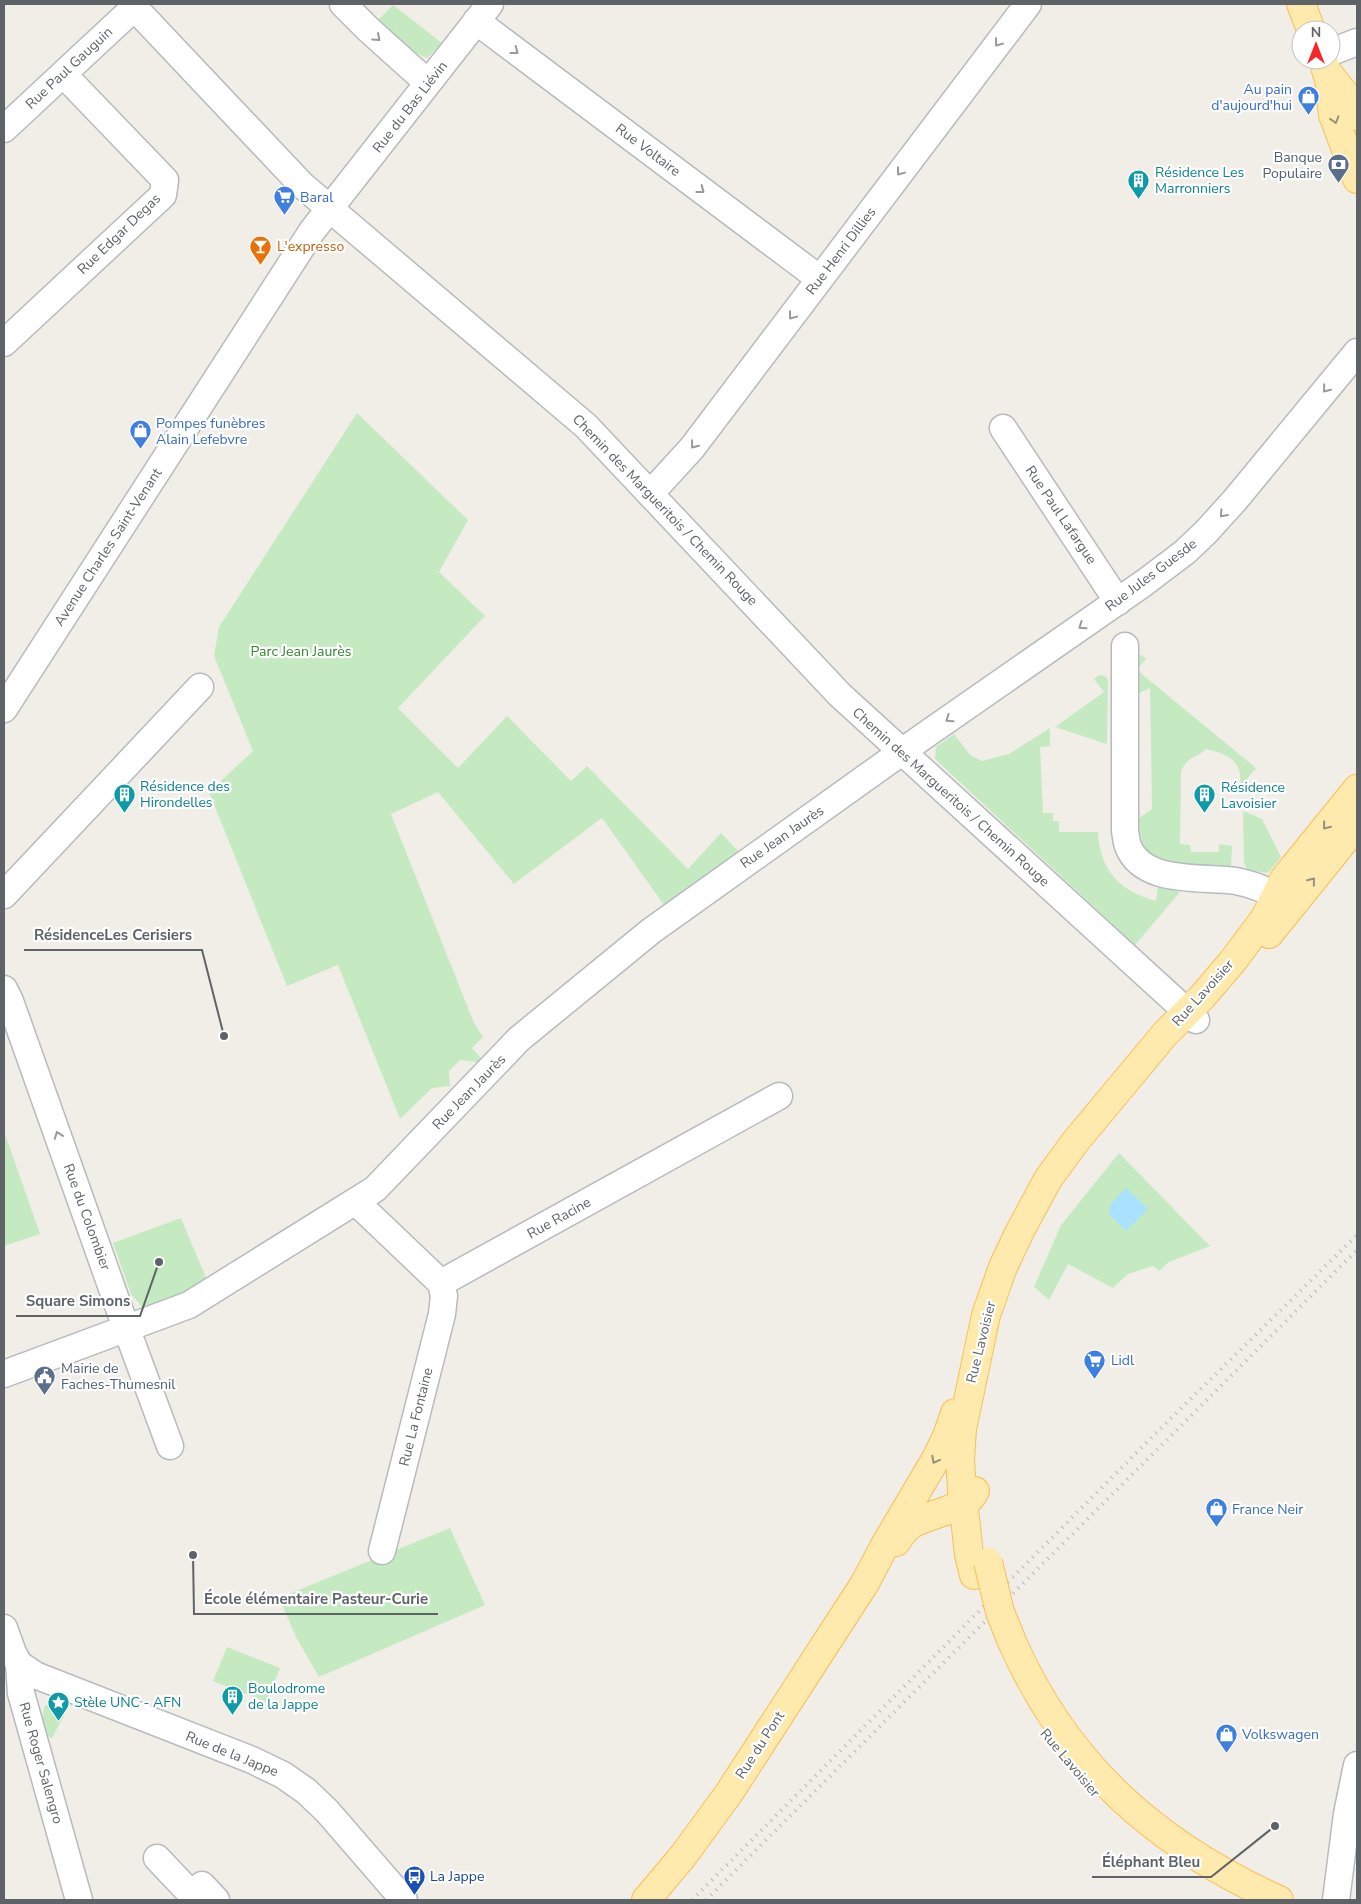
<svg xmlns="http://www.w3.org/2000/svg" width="1361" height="1904" font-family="'Nunito Sans',sans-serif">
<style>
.green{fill:#c5eac2}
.water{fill:#a9e1ff}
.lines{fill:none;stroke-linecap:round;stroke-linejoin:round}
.minor-casing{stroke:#b7babe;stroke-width:29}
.major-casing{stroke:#fcbe54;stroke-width:30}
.minor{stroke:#fff;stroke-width:26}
.major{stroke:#ffeaae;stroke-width:28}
.rail{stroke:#b5b6b7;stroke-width:4;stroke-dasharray:1 6;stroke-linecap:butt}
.major-bridge-casing{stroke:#fcbe54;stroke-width:30;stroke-linecap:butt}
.major-bridge{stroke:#ffeaae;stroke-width:28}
.oneway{stroke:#969a9d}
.oneway2{stroke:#969280}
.labels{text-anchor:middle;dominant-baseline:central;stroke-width:4.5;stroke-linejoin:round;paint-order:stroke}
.street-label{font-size:14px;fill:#5e6368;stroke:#fff}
.shop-label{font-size:14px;fill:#366cbe;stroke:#fff;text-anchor:start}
.service-label{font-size:14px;fill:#4e5e75;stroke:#fff;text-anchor:end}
.culture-label{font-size:14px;fill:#0d838f;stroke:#fff;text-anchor:start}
.food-label{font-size:14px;fill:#c56008;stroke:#fff;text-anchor:start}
.park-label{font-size:14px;fill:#32862f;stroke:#fff}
.transit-label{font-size:14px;fill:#164399;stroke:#fff;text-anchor:start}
.leader{fill:none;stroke:#5e6368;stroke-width:2}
.callout-dot{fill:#5e6368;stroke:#fff;stroke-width:2}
.callout-label{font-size:15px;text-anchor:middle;font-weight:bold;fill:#5e6368;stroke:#fff;stroke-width:4.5;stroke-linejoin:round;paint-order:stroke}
</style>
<rect width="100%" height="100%" fill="#f1eee7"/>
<!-- green -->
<path class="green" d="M393 5 442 43 427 58 414 52 378 20Z
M357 413 468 520 439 572 485 616 398 708 458 768 507 716 571 781 587 766 688 869 721 833 739 852 664 905 602 818 514 884 438 792 391 814 474 1023 483 1037 472 1048 481 1058 477 1062 460 1060 449 1071 450 1086 432 1088 400 1119 338 965 287 986 209 792 253 751 214 656 219 627Z
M1142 655 1146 659 1137 670 1256 768 1240 787C1243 761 1229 754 1206 749 1197 759 1190 753 1181 771L1180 844 1190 845 1191 852H1219V844L1232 846 1231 868C1218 868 1205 866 1192 865 1157 861 1139 858 1139 818L1152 809 1150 688 1137 694 1134 661 1138 656Z
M1099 675 1105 676 1108 680 1107 744 1055 727 1104 692 1094 679Z
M1050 728V746L1040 747 1043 813H1053V821H1059V832H1098C1100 870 1119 891 1156 901L1158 885 1180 892 1135 945 935 759 936 747 954 734 970 755 982 761 1009 754Z
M1243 811 1262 819 1281 857 1268 873 1248 870 1244 863Z
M4 1131 40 1234 4 1246Z
M1119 1153 1210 1246 1169 1262 1159 1271 1153 1266 1128 1274 1113 1288 1068 1264 1049 1300 1034 1287 1061 1225Z
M181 1218 207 1280 178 1296 143 1308 131 1294 113 1243Z
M450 1528 485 1605 319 1677 297 1639 279 1598Z
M227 1647 280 1668 266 1702 213 1681Z
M50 1702 68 1708 52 1738 45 1735 42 1719 44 1707Z"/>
<!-- water -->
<path class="water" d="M1126 1188 1148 1209 1126 1231 1109 1214 1110 1205Z"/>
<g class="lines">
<defs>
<path id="minor" d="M131 4 302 185 586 426 840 695 1196 1020
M343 4 369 30 428 83
M476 21 820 279
M1331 52 1357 42
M4 129 135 7
M4 343 163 195 165 180 64 75
M1003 428 1118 602
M650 494 692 448 1028 4
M1125 646V831C1126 835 1126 841 1128 846 1143 885 1202 876 1236 881 1256 885 1276 894 1293 905
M4 709 312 231 490 4
M4 895 200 687
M4 989 10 1001 120 1311 170 1446
M356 1202 441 1283 779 1096
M4 1374 189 1305 375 1189 519 1039 651 931 924 736 1144 583 1185 552 1206 532 1235 500 1357 352
M382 1551 442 1314 444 1296 441 1283
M4 1628 13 1653 19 1664 21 1693 79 1900
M19 1664 35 1675 252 1760 283 1775 306 1791 327 1811 404 1900
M157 1858 192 1895 202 1885 216 1900
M1336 1900 1347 1814 1357 1765"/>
<path id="major" d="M1301 4 1311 30
M1323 60 1329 80 1333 115 1357 179
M1328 73 1344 93 1357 116
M1269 934 1357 825
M896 1542C901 1535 905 1528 912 1524 928 1514 968 1509 975 1491
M974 1575 969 1555 962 1490 960 1460 962 1429 986 1315 1003 1267 1019 1233 1048 1179 1075 1142 1165 1034 1202 997 1232 962 1265 918 1284 879 1357 789
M1013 1644C1068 1767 1157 1845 1279 1900
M646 1900 683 1856 729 1793 865 1583 885 1545 937 1457 947 1436 955 1413"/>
</defs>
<!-- minor casing -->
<use href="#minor" class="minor-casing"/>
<!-- major casing -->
<use href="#major" class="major-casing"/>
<!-- minor -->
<use href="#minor" class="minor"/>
<!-- major -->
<use href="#major" class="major"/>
<!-- rail -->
<path class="rail" d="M692 1900 1159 1430 1357 1235
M706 1900 1357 1250"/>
<defs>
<path id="major-bridge" d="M988 1562 1000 1612 1013 1644"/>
</defs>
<!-- major-bridge casing -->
<use href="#major-bridge" class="major-bridge-casing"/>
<!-- major-bridge -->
<use href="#major-bridge" class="major-bridge"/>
</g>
<!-- one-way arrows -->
<defs><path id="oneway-chevron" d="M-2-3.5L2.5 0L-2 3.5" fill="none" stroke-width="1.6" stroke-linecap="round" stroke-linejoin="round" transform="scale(1.25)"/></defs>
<g class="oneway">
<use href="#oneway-chevron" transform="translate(377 38) rotate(42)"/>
<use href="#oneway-chevron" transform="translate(998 43) rotate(127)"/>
<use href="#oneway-chevron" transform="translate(515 51) rotate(37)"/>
<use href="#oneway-chevron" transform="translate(900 172) rotate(127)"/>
<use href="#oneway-chevron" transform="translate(701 190) rotate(37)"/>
<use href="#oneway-chevron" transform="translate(792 316) rotate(127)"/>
<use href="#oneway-chevron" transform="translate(1326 389) rotate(129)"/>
<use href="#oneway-chevron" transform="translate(694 445) rotate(128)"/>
<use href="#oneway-chevron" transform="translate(1223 514) rotate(132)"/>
<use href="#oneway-chevron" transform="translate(1082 626) rotate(145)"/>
<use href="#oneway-chevron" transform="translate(949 719) rotate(145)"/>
<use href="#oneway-chevron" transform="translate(58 1135) rotate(-110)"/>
</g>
<g class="oneway2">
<use href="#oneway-chevron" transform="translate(1335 120) rotate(73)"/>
<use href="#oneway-chevron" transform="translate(1326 826) rotate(129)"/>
<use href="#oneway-chevron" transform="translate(1312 881) rotate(-51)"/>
<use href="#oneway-chevron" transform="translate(935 1460) rotate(118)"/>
</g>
<!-- icons -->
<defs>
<symbol id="shop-pin" viewBox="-11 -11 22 30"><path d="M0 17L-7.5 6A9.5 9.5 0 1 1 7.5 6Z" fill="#3f7fe0" stroke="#fff"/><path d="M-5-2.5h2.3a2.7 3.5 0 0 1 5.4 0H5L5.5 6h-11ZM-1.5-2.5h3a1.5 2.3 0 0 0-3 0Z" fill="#fff"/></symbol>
<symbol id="bank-pin" viewBox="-11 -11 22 30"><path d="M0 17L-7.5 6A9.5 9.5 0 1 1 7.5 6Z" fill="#5c6f8a" stroke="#fff"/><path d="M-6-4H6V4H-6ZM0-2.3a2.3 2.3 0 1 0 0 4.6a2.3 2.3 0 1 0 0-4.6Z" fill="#fff"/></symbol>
<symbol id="building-pin" viewBox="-11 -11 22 30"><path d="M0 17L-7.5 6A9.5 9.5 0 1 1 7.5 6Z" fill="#0f9aa8" stroke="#fff"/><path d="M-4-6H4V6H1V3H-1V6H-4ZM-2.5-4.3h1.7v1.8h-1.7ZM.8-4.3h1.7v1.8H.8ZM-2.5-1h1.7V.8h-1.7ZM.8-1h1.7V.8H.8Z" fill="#fff"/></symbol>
<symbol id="supermarket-pin" viewBox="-11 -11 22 30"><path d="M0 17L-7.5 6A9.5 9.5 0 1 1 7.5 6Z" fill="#3f7fe0" stroke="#fff"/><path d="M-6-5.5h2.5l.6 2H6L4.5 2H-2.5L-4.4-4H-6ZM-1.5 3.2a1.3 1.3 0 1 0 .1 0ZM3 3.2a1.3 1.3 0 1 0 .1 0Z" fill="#fff"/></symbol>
<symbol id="bar-pin" viewBox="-11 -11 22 30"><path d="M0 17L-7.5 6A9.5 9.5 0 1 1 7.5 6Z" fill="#e8710a" stroke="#fff"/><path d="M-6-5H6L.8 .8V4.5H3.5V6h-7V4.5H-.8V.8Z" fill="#fff"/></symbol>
<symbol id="civic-pin" viewBox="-11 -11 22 30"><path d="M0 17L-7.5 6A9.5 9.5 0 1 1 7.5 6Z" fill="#5c6f8a" stroke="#fff"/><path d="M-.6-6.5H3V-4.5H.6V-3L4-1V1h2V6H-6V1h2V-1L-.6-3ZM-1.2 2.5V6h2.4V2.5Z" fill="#fff"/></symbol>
<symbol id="sight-pin" viewBox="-11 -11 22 30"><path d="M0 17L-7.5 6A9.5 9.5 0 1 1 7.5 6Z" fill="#0f9aa8" stroke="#fff"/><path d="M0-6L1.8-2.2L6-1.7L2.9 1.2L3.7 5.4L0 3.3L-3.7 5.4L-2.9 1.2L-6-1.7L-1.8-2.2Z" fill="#fff"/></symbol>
<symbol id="bus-pin" viewBox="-11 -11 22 30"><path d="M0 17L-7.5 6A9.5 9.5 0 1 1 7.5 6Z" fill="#1a4fb4" stroke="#fff"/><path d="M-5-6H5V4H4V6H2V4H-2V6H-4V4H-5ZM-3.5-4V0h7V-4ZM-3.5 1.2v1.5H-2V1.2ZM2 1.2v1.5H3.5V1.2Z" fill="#fff"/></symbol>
</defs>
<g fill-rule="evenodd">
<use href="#shop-pin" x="1296" y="84" width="25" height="34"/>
<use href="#bank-pin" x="1326" y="152" width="25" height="34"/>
<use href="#building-pin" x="1126" y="168" width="25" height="34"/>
<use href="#supermarket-pin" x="272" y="184" width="25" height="34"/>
<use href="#bar-pin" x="248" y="234" width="25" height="34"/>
<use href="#shop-pin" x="128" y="418" width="25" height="34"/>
<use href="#building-pin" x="112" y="782" width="25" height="34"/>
<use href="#building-pin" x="1192" y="782" width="25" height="34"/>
<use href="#supermarket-pin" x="1082" y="1348" width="25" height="34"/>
<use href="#civic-pin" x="32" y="1364" width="25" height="34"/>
<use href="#shop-pin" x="1204" y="1496" width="25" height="34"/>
<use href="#building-pin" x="220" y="1684" width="25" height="34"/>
<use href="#sight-pin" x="46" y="1690" width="25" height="34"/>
<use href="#shop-pin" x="1214" y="1722" width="25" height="34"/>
<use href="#bus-pin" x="402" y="1864" width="25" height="34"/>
</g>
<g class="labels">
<!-- street labels -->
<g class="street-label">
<text transform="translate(69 68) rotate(-43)">Rue Paul Gauguin</text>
<text transform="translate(410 107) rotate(-52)">Rue du Bas Liévin</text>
<text transform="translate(648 150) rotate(37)">Rue Voltaire</text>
<text transform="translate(119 234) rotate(-44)">Rue Edgar Degas</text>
<text transform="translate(841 251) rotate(-53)">Rue Henri Dillies</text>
<text transform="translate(665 510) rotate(46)">Chemin des Margueritois / Chemin Rouge</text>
<text transform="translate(1061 515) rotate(56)">Rue Paul Lafargue</text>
<text transform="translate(108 547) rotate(-57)">Avenue Charles Saint-Venant</text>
<text transform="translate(1151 575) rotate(-37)">Rue Jules Guesde</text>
<text transform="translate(951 797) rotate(42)">Chemin des Margueritois / Chemin Rouge</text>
<text transform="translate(782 837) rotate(-35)">Rue Jean Jaurès</text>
<text transform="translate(1203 993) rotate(-48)">Rue Lavoisier</text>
<text transform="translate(469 1092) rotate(-46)">Rue Jean Jaurès</text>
<text transform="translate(87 1217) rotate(70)">Rue du Colombier</text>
<text transform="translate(559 1218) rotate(-29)">Rue Racine</text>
<text transform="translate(981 1342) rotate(-76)">Rue Lavoisier</text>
<text transform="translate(416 1417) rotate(-76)">Rue La Fontaine</text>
<text transform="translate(760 1745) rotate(-57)">Rue du Pont</text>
<text transform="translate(232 1754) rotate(22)">Rue de la Jappe</text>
<text transform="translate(41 1763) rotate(74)">Rue Roger Salengro</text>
<text transform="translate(1070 1763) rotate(50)">Rue Lavoisier</text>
</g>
<!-- shop labels -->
<g class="shop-label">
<text x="1292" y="89" text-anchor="end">Au pain<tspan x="1292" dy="16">d'aujourd'hui</tspan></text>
<text x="300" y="197">Baral</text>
<text x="156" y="423">Pompes funèbres<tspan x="156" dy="16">Alain Lefebvre</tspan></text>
<text x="1111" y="1360">Lidl</text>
<text x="1232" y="1509">France Neir</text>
<text x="1242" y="1734">Volkswagen</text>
</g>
<!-- service labels -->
<g class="service-label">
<text x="1322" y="157">Banque<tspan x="1322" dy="16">Populaire</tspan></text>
<text x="61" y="1368" text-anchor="start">Mairie de<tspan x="61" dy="16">Faches-Thumesnil</tspan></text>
</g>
<!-- culture labels -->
<g class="culture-label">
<text x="1155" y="172">Résidence Les<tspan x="1155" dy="16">Marronniers</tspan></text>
<text x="140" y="786">Résidence des<tspan x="140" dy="16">Hirondelles</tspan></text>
<text x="1221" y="787">Résidence<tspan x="1221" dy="16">Lavoisier</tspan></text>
<text x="248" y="1688">Boulodrome<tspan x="248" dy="16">de la Jappe</tspan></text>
<text x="74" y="1702">Stèle UNC - AFN</text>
</g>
<!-- food labels -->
<g class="food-label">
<text x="277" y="246">L'expresso</text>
</g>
<!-- park labels -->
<g class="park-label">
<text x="301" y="651">Parc Jean Jaurès</text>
</g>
<!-- transit labels -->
<g class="transit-label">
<text x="430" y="1876">La Jappe</text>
</g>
</g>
<!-- callouts -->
<path class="leader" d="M224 1036L202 950H24M159 1262L140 1316H16M193 1555L194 1614H438M1275 1826L1211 1877H1092"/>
<g class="callout-dot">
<circle cx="224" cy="1036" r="5"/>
<circle cx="159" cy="1262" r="5"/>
<circle cx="193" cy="1555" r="5"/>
<circle cx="1275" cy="1826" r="5"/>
</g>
<g class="callout-label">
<text x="113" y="940">RésidenceLes Cerisiers</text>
<text x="78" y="1306">Square Simons</text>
<text x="316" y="1604">École élémentaire Pasteur-Curie</text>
<text x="1151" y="1867">Éléphant Bleu</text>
</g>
<!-- border -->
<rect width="1361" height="1904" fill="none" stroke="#5e6368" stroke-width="10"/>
<!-- north arrow -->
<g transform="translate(1316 45)"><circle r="24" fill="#ffffff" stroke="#bfc1c3"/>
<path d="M0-4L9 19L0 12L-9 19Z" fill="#f72729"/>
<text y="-8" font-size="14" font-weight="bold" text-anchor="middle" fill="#5e6368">N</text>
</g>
</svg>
